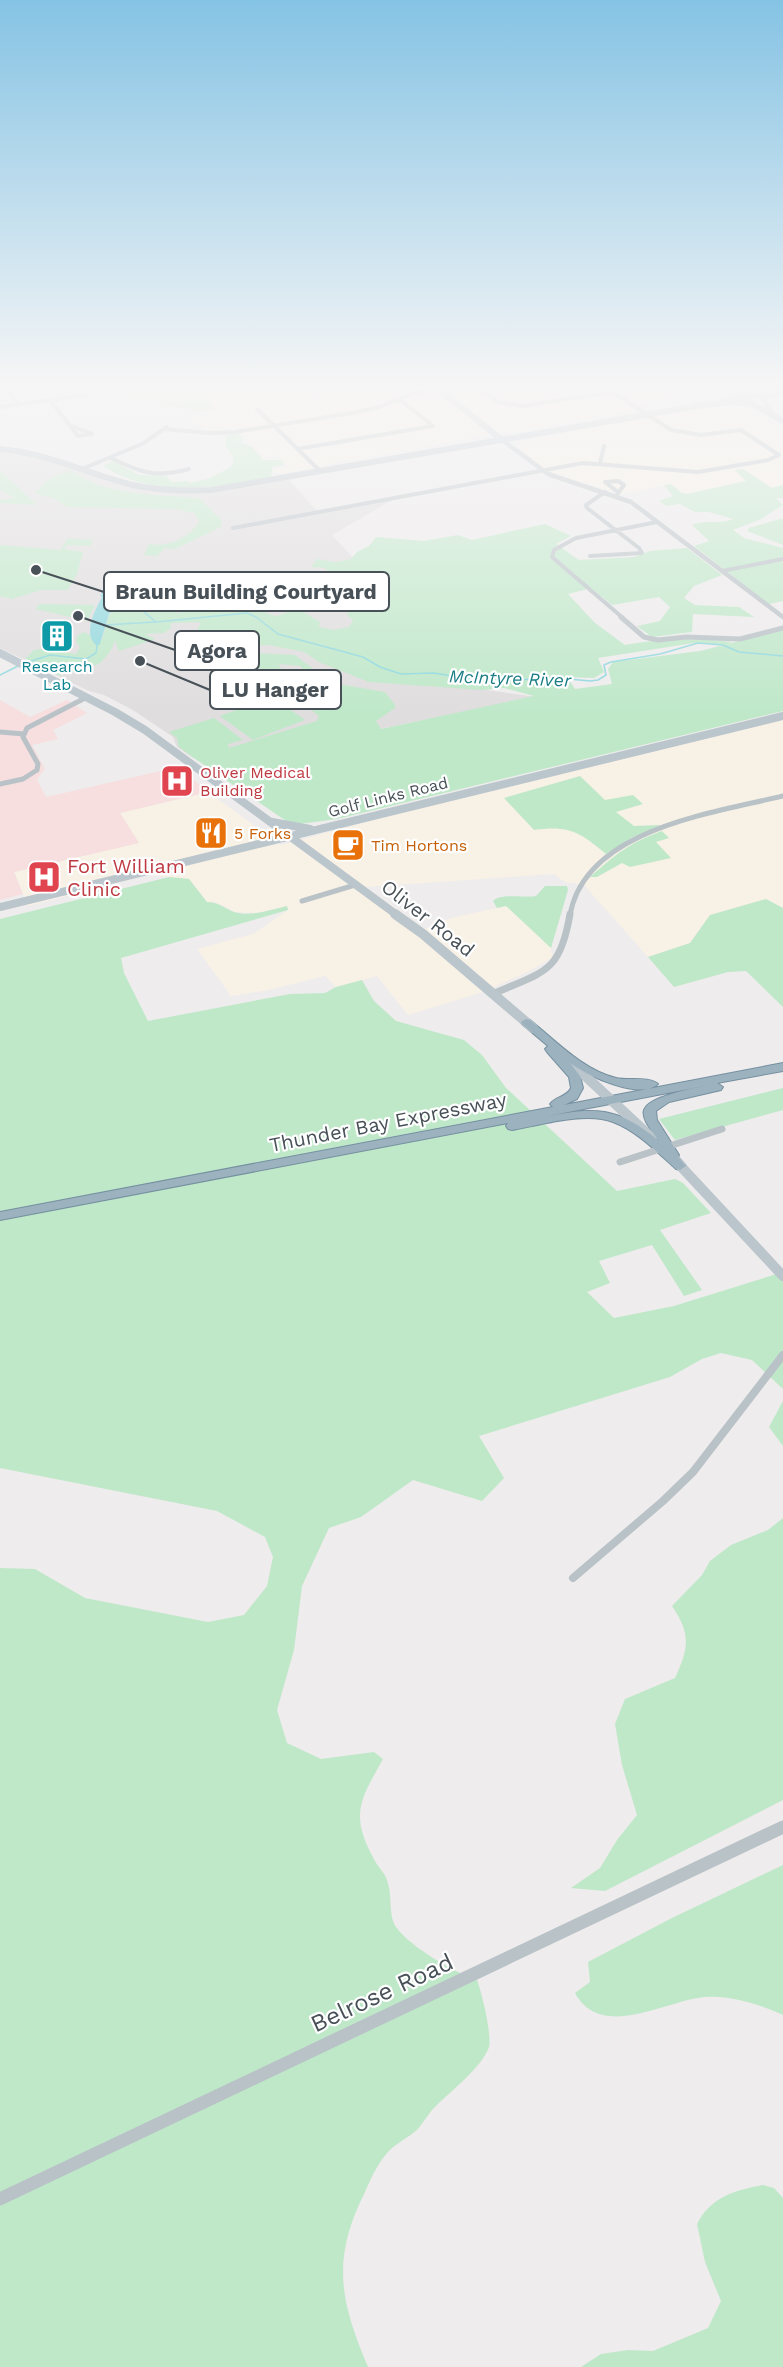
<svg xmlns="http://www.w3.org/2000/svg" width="783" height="2367" font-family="'Work Sans',sans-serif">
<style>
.commercial{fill:#f8f1e6}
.education{fill:#dfddde}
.medical{fill:#f7dedf}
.green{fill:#bfe8c9}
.water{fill:#91d9df}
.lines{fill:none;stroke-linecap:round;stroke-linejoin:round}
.stream{stroke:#91d9df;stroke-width:1.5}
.trunk-casing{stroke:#7590a1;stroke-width:2}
.minor-far3{stroke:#b9c2c7;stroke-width:4}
.minor-far2{stroke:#b9c2c7;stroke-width:5}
.minor-far1{stroke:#b9c2c7;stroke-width:7}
.minor{stroke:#b9c2c7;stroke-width:8}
.tertiary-far1{stroke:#b9c2c7;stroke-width:4.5}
.tertiary{stroke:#b9c2c7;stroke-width:13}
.secondary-far2{stroke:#bac5cc;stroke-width:6}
.secondary-far1{stroke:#bac5cc;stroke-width:8}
.secondary{stroke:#bac5cc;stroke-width:10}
.primary{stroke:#afbfc8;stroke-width:6}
.trunk{fill:#9cb2be;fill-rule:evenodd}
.labels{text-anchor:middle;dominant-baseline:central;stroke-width:4.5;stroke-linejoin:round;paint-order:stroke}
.far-culture-label{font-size:16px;fill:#0d838f;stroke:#fff}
.far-health-label{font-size:16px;fill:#be3a42;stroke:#fff;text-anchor:start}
.far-street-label{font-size:16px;fill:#475157;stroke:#fff}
.far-food-label{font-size:16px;fill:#c56008;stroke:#fff;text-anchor:start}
.far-water-label{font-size:18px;font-style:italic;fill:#1c7e86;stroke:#fff}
.health-label{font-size:20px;fill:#be3a42;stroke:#fff;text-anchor:start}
.street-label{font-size:20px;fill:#475157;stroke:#fff}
.near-street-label{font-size:24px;fill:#475157;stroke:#fff}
.leader{fill:none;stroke:#475157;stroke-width:2}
.callout-dot{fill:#475157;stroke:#fff;stroke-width:2}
.callout{fill:#fff;stroke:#475157;stroke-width:2}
.callout-label{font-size:21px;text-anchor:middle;font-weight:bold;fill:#475157}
</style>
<rect width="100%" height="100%" fill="#eeecec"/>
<!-- commercial -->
<path class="commercial" d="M232 383H269L318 393 351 389 354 391 371 389 368 386 383 383H425L488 435 279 474 274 470 289 467 278 455 265 458 237 429 206 431 194 418 209 416 205 410 214 409 197 389Z
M436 383H689L701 389 674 394 667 399 629 406 636 410 501 434Z
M738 404 783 429V485L772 488 743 469 736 470 747 481 687 494 682 493 671 484 623 494 553 475 517 446 521 441 660 415Z
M783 720V908L766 899 710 915 690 943 648 957 584 885 565 882 554 874 366 887 425 929 451 918 506 906 551 948 552 958 529 971 483 992 408 1015 377 976 336 987 325 976 269 990 231 996 197 949 253 934 288 910 287 906 257 913 235 912 215 902H207L188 879 147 875 28 906 14 872 138 843 120 813 208 792 281 845 407 811Z"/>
<!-- education -->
<path class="education" d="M0 452 17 453 166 492 288 479 318 512 396 498 332 535 474 688 536 697 380 729 193 758 177 747 173 737 133 710 104 695 89 691 0 648Z"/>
<!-- medical -->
<path class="medical" d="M0 700 30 717 67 700 87 713 53 730 58 739 32 745 45 769 37 779 46 797 179 767 208 792 120 813 139 843 14 872 23 894 0 900Z"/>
<!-- green -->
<path class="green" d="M52 383 182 387 194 386V383H232L198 389 215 409 189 412 192 408H180L103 391 81 392Z
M238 433 243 439 241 443 252 447 263 460H282L284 465 272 467 271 477C216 488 152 498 103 466L113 461 139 475 166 476 172 482 187 481 190 483 208 479 231 467C237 459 231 452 225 446L226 435Z
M743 469 772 488 783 485V498H776L783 505 759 520 733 530 744 538 783 548V601L769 604 694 546 709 541 692 525C705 519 720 525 733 519L709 512H695L680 504 667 506 659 501 673 496 664 485 671 484 682 493 687 494 746 481 735 470Z
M72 470C101 496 163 495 199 498L222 521 221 527 175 549 165 548 157 556 144 555 149 544C169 548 189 537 199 522L195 513 175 509 67 507 56 499 34 493 51 478Z
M0 471 2 472 37 505 0 503V500L15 498 0 490Z
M783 518V545L747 531 749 528Z
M545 524 571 536 556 544 579 560 634 557 650 551 687 548 722 575 694 586 684 598 695 605 739 607 754 617 693 614 692 632 652 637 637 626 660 621 670 607 659 597 612 605 591 588 568 594 595 623 625 645C661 638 696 638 732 642L725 645 694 643 598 658 604 672 594 678 567 677 575 689 612 684 608 669 613 662 700 651 783 630V711L337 819 292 825 194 758 179 747 177 738 169 732 214 718 243 740 228 744 229 748 317 721 319 716C296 698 290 687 259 697L252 693C278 684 292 687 316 699L324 695 300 666 279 664 284 679 273 680 266 672 249 668 232 652 295 655 332 683 385 692 395 705V708L376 721 381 729 534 696 504 688 482 690 369 682 319 662 304 652 269 645H222L206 640 197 631 201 622 171 623V628L164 633 145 634 155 639 119 651 115 640C113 649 106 657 100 663 95 666 64 675 59 675 47 673 37 663 25 659L34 650 45 649 76 654 80 647 76 642 77 636 83 632 102 640 109 614 153 594 177 613 186 611 188 604C214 598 233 597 258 605L260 611 276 616 299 609 320 622 319 627 334 630 349 627 353 620 348 616 345 602 336 601 328 595V592L309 593 344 583 324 568 311 567 317 559 335 562 351 559 357 552 369 546 376 537 424 541 458 535 472 540Z
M67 539 93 540 90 546 67 545 64 549 83 552 77 574 68 590H41L12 599 0 596V545L61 550Z
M44 604 95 605 87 621 36 609 38 605Z
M272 697 305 720 253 740 220 716Z
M580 776 605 800 633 795 643 804 616 812 634 826 661 825 631 838 606 854C580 832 569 825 534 830L504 798Z
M662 831 669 838 656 842 671 858 630 867 622 863 597 877H590C616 854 629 843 662 831Z
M169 877 189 879 207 902C218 902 224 908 234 912 250 917 271 910 287 906L288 910 121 958 124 973 148 1021 290 994 325 993 336 987 362 980 374 1001 396 1021 464 1040 482 1055 506 1088 617 1191 675 1179 683 1183 711 1213 660 1230 702 1290 684 1296 652 1245 599 1261 610 1283 587 1292 614 1318 674 1306 783 1272V1389L752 1360 721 1353 702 1359 670 1377 479 1436 504 1478 482 1501 413 1480 361 1517 329 1528 302 1586 294 1650 277 1710 287 1743 321 1759 374 1752 383 1759C360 1801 349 1814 375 1861 378 1867 385 1873 387 1880 392 1893 389 1908 393 1921 399 1941 457 1974 477 1980 482 1993 492 2035 489 2047 482 2067 452 2090 437 2105 429 2112 424 2122 417 2130 408 2138 396 2143 388 2152 378 2163 371 2178 365 2192 331 2259 340 2301 368 2367H0V1568L35 1569 85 1598 208 1622 244 1615 267 1586 273 1557 265 1537 217 1511 0 1468V919Z
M545 886H567L568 890 551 948 506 906 497 908 493 901C500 893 525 898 536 896Z
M766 899 783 908V1007L746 971 728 972 674 987 648 957 690 943 710 915Z
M783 1088V1110L675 1140 659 1119Z
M783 1401V1446L769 1427Z
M783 1518V1800L605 1891 571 1888 600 1868 617 1840 637 1815 622 1765 615 1724 625 1699 675 1678C689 1648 691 1634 672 1606L702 1575 710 1561 731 1545 768 1530Z
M783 1865V2015C760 2004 723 1993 698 1998 660 2004 600 2039 575 1993L590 1982 588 1962 672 1918Z
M763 2185 774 2188 783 2198V2367H581L601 2354 628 2350 653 2351 708 2328 721 2301 705 2262 697 2224C711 2197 735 2190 763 2185Z"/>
<!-- water -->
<path class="water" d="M121 581 138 582 148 588 143 598 114 608 109 614 100 644 97 646C82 634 95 610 102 597L100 596 104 589Z"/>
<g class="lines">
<!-- stream -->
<path class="stream" d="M122 383 170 385 212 383
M284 383 323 390 366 383
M132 602 156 622 247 613 256 617 278 634 363 657 380 667 401 674 434 673 476 680 513 681 547 677 590 681 598 680 606 675 604 665 611 662 660 654 698 643 723 645 739 652 783 656
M105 625 155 622
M25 663 50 655 86 659 96 653 97 646
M0 675 18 666"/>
<defs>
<path id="trunk" d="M526 1019 530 1020C556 1041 583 1070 616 1078 628 1081 649 1076 658 1084 640 1101 586 1075 570 1063L580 1076 583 1088 577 1099 564 1105 783 1063V1071L717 1083 723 1087 721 1090 669 1102 656 1111 657 1120 679 1155 678 1157 686 1166 680 1170 676 1169C657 1152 637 1131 613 1122 586 1111 540 1125 512 1130L508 1129 506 1126 508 1123 0 1220V1212L553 1107 550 1104C556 1096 567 1097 571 1088L569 1077 547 1052 545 1049 548 1046 522 1024 521 1022ZM715 1084C701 1087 649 1095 644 1110 641 1119 653 1132 658 1140 618 1107 596 1107 547 1116Z"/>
</defs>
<!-- trunk casing -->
<use href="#trunk" class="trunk-casing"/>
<!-- minor-far3 -->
<path class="minor-far3" d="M2 383 19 404
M22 383 50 390 73 391 81 396
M474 383 498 402 523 406 611 392
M50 400 78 436 92 434 72 426
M0 407 91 394
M257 409 321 472
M164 429 211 433 235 432 352 413 379 407 415 393 469 383
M297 449 433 426 399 399
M111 458C141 473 156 478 189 469
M600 463 604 446
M84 468 142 444 167 427
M616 496 624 485 618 481 605 482 618 492
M233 528 583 463 698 472 768 460 779 455 741 430 701 435 671 430 599 383
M590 556 642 553 639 548 587 508 586 505 605 492
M722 571 783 559
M623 618 552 557 554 550 576 538 657 522"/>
<!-- minor-far2 -->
<path class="minor-far2" d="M621 617 644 637 658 640 686 637 740 639 783 628
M0 732 24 734
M0 784 23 779 37 770 38 764 23 737 27 728 87 697
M302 901 355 885
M570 915C585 829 713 813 783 796"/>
<!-- minor-far1 -->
<path class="minor-far1" d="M493 994C544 971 560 974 570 914
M620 1162 722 1129"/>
<!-- minor -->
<path class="minor" d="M573 1578 663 1501 693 1472 783 1355"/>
<!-- tertiary-far1 -->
<path class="tertiary-far1" d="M501 439 548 474 631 502 783 617"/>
<!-- tertiary -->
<path class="tertiary" d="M0 2199 783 1827"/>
<!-- secondary-far2 -->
<path class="secondary-far2" d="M431 383 501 439
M722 401 780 391
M0 449C47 453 88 474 133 485 159 491 185 491 211 490L703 405"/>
<!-- secondary-far1 -->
<path class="secondary-far1" d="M0 653 115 712 145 730 397 915
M272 822 310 829
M0 907 783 716"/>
<!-- secondary -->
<path class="secondary" d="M395 914 423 934 533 1028
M567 1059 652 1138
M674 1159 783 1276"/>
<!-- primary -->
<path class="primary" d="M715 383 783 421
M730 387 747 391 774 390
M694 406 730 402 744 403
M770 409 762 399 783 391"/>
<!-- trunk -->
<use href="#trunk" class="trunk"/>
</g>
<!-- sky -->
<linearGradient id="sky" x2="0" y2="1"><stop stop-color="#85c3e4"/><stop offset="0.54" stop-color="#f7f6f6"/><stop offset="1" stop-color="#f7f6f6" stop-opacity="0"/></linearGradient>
<rect width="783" height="715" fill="url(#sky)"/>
<!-- icons -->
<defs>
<symbol id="building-square" viewBox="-11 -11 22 22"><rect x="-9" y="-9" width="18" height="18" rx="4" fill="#0f9aa8" stroke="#fff"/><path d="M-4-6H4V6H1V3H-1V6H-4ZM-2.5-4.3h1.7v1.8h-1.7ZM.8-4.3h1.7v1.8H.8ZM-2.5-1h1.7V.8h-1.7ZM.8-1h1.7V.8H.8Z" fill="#fff"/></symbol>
<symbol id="hospital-square" viewBox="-11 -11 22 22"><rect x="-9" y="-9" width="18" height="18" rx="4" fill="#e0444e" stroke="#fff"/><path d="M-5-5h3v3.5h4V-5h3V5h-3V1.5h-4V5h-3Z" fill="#fff"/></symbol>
<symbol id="restaurant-square" viewBox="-11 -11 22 22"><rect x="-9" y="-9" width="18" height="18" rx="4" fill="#e8710a" stroke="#fff"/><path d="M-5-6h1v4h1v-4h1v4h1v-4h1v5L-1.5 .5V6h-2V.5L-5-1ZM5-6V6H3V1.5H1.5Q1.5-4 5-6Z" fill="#fff"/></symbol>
<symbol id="cafe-square" viewBox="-11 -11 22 22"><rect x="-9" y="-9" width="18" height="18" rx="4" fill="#e8710a" stroke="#fff"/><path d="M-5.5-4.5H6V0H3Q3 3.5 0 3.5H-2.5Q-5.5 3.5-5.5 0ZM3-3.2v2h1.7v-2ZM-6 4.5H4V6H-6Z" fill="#fff"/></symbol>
</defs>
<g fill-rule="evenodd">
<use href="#building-square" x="38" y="617" width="38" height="38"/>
<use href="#hospital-square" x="158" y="762" width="38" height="38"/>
<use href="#restaurant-square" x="192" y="814" width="38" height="38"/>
<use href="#cafe-square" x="329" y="826" width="38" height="38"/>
<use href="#hospital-square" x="25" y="858" width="38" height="38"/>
</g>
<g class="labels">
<!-- far-culture labels -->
<g class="far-culture-label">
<text x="57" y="666">Research<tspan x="57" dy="18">Lab</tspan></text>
</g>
<!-- far-health labels -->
<g class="far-health-label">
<text x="200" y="772">Oliver Medical<tspan x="200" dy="18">Building</tspan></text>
</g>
<!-- far-street labels -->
<g class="far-street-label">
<text transform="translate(388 797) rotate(-14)">Golf Links Road</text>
</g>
<!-- far-food labels -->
<g class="far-food-label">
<text x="234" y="833">5 Forks</text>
<text x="371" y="845">Tim Hortons</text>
</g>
<!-- far-water labels -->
<g class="far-water-label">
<text transform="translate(510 678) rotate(2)">McIntyre River</text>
</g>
<!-- health labels -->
<g class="health-label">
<text x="67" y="866">Fort William<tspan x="67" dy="23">Clinic</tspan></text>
</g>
<!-- street labels -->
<g class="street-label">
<text transform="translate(428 918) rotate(38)">Oliver Road</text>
<text transform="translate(388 1122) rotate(-11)">Thunder Bay Expressway</text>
</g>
<!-- near-street labels -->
<g class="near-street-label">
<text transform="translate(382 1993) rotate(-25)">Belrose Road</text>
</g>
</g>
<!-- callouts -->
<path class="leader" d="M36 570L104 592M78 616L175 650M140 661L210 690"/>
<g class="callout-dot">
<circle cx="36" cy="570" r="6"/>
<circle cx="78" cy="616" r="6"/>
<circle cx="140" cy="661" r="6"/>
</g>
<g class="callout">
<rect x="104" y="572" width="285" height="39" rx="6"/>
<rect x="175" y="631" width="84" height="39" rx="6"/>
<rect x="210" y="670" width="131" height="39" rx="6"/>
</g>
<g class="callout-label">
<text x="246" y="599">Braun Building Courtyard</text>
<text x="217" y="658">Agora</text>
<text x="275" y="697">LU Hanger</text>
</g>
</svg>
